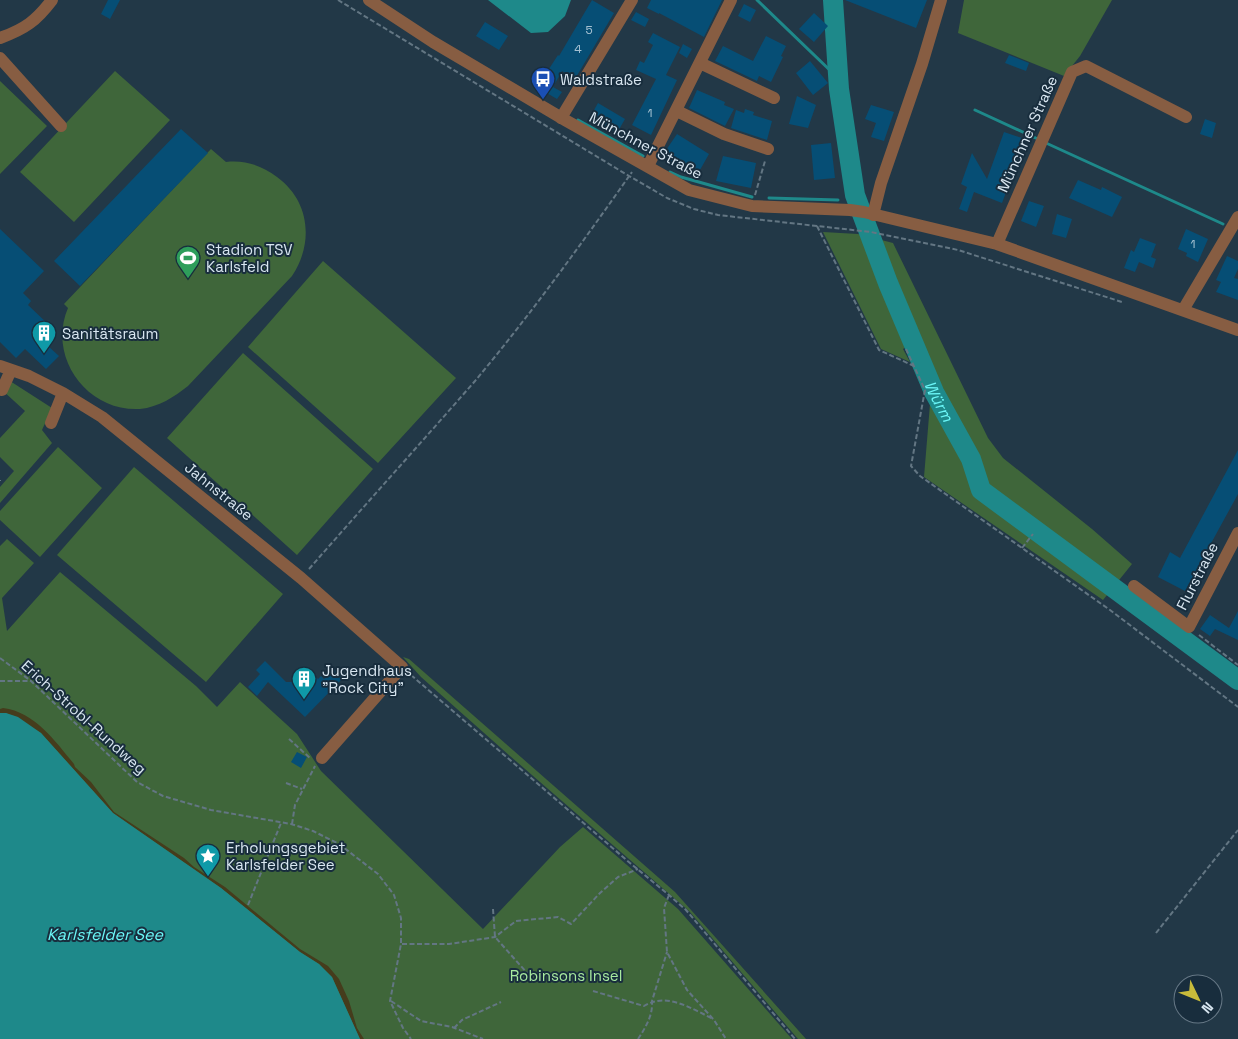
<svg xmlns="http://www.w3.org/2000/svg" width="1238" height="1039" font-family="'Space Grotesk',sans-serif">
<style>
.green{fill:#3f663a}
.sand{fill:#453c1c}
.water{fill:#1e898a}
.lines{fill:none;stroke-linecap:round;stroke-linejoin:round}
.stream{stroke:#1e898a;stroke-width:3}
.river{stroke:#1e898a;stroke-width:20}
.building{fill:#064e75}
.path{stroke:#637683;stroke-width:2;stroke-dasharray:5 2.5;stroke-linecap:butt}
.minor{stroke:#875d42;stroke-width:12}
.labels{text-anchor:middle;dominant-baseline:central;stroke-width:4;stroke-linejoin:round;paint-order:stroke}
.number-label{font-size:12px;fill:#a4c0d1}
.poi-label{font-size:15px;fill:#d8e6f0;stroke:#182d3d;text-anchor:start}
.street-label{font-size:15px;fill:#d8e6f0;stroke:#182d3d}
.park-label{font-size:15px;fill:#a8ea9f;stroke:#182d3d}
.water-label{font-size:16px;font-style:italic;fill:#6bf7f8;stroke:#182d3d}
</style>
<rect width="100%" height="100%" fill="#223847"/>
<!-- green -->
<path class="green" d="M964 0H1112L1080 56 1064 76 958 33Z
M115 71 170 120 74 222 20 172Z
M0 81 47 126 0 174Z
M211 149 226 162C245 160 261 165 277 177 310 201 314 243 292 276L188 386C174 397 159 407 140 409 87 412 47 357 68 308L64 304Z
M823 232 858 234 893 243 988 438 1003 458 1092 529 1132 564 1103 600 924 477 930 404 927 390 907 346 903 349 910 362 881 349Z
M323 261 456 378 378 463 248 347Z
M243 353 373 469 297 555 167 438Z
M10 381 52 408 42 430 52 443 0 503V487L14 471 0 457V438L25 411 2 390Z
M58 447 102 488 40 557 0 520V511Z
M134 467 283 594 206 682 57 555Z
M7 539 34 563 2 598 7 631 60 572 196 686 217 707 240 682 297 734 321 771 483 929 560 847 583 827 678 909 792 1039H0V546Z
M403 657 409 659 675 892 806 1039H798L689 911 510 756 421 677Z"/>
<!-- sand -->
<path class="sand" d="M3 708C35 712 55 741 74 764L75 767 91 782 114 812 184 858 194 867 225 887 300 949 328 966 339 979 349 1001 357 1028 364 1039H360L358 1035 332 977 319 964 300 952 221 888 113 813 41 733 6 713H0V709Z"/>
<!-- water -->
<path class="water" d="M488 0H571L565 16 548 32 531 33Z
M0 713H6L18 717 41 733 113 813 221 888 300 952 319 964 332 977 360 1039H0Z"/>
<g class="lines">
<!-- stream -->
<path class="stream" d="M757 0 838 78
M975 110 1040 140
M578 120 643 156
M1046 143 1223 224
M670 172 681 177 752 197
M769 198 838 200
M853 203 858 204"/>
<!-- river -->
<path class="river" id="s1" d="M833 0 839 89 855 195 888 283 934 392 971 459 981 490 1238 680"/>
</g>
<!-- building -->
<path class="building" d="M108 0H120L110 19 101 14Z
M592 0 614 13 575 79 562 71 553 87 562 92 557 99 533 85 542 69 547 72 558 55 559 56Z
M651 0H722L704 37 659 13V14L647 8Z
M845 0H927L916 28Z
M744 4 756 10 750 22 738 16Z
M636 12 649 19 645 27 631 20Z
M814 13 828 26 814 42 799 29Z
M485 22 508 36 499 50 476 36Z
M653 33 680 47 666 75 677 80 651 135 632 125 656 79 636 70 640 61 644 63 653 45 648 42Z
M766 36 786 46 781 56 783 57 771 82 759 76 757 81 715 61 723 46 753 61Z
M683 44 692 49 687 58 679 53Z
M1009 55 1029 63 1026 71 1005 63Z
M810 61 828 83 813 95 796 73Z
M697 90 725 102 724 105 734 109 725 126 689 108Z
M797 96 816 105 808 128 789 124Z
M598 103 625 119 617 133 590 117Z
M871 105 894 112 884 141 871 137 876 123 865 119Z
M745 109 754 112 753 115 772 121 767 140 731 128 736 110 744 113Z
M1205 119 1216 123 1212 138 1200 134Z
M181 129 208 153 80 286 54 261Z
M1004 132 1022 138 1010 173 1013 174 1002 203 974 192 967 212 959 209 967 187 961 184 972 153 987 179Z
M677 134 709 154 696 177 662 156Z
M831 143 835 178 814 180 811 145Z
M723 156 756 163 751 188 716 181Z
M1078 180 1101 190 1102 187 1122 197 1112 217 1069 198Z
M1029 201 1044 206 1036 227 1021 221Z
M1057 214 1072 219 1066 238 1052 234Z
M0 229 44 271 23 293 31 301 28 305 48 324 37 336 59 356 46 369 25 349 16 358 0 342Z
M1186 229 1208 239 1198 262 1186 256 1187 253 1178 249Z
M1140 238 1156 244 1151 257 1156 259 1153 268 1139 262 1135 272 1124 268 1131 250 1134 252Z
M1227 256 1238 261V269L1234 278 1238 279V300L1216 292 1221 282 1216 280Z
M1238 450V494L1185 591 1158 577 1170 552 1180 558Z
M1238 611V640L1215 629 1210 636 1200 629 1210 615 1229 628Z
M265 661 286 682H302L310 672 318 679 321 676 324 679 334 669 343 678 305 717 268 682 257 696 248 687 260 674 256 670Z
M297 752 307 757 301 768 291 762Z"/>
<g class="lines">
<!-- path -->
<path class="path" d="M338 0 629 176 667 198 694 209 718 215 871 232 958 250 1122 302
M755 195 765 161
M817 226 879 350 914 366
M906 349 925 390 911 466 920 476 1110 610 1238 707
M0 481V480
M1022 548 1033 534
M309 569C364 506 420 444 475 381 531 314 582 243 632 172
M1199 635 1238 665
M0 658 31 681 137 782 163 796 211 810 291 824 313 831 339 844 378 874 394 895 401 918V944L390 1001 403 1028 411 1039
M411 675 630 863 669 895 686 910 795 1039
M0 681H31
M289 739 310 758
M286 783 302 789
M292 824 295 805 315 766
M669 895 664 908 667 952 687 990 714 1020 726 1039
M248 905 281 823
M493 909 495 937 528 974
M1156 933 1238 830
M402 944H449L495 937 516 921 558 917 571 924 600 893 618 877 638 869
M593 991 644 1006C666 992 691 1008 713 1019
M391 1001 421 1021 452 1027 483 1039
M454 1028 462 1020 501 1002
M638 1039C646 1027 653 1015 652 1001L667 952"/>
<!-- minor -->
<path class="minor" d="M369 0 433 42 565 120 689 190 752 206 850 210 864 212 997 244 1238 330
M0 38C25 29 36 21 52 0
M0 58 61 126
M700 63 774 98
M677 111 724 134 768 149
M561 118 632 0
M648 166 731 0
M873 215 881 183 922 64 941 0
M997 244 1072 72 1086 66 1186 117
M1183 310 1238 217
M0 366 29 376 63 393 102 417 301 578 402 667 322 758
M2 390 11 370
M51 423 63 393
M1134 586 1189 627 1238 533"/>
</g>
<!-- icons -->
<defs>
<symbol id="bus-pin" viewBox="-11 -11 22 30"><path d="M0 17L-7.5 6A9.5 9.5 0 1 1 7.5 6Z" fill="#1a4fb4" stroke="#182d3d"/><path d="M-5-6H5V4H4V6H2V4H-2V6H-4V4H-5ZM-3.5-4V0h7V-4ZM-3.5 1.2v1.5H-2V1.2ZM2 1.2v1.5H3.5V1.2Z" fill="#fff"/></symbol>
<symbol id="stadium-pin" viewBox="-11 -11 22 30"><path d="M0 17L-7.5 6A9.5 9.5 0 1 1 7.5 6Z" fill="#2e9e5b" stroke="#182d3d"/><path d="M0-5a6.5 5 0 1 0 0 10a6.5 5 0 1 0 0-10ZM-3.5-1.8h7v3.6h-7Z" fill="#fff"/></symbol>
<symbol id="building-pin" viewBox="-11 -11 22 30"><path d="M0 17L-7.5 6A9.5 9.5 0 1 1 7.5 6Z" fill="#0f9aa8" stroke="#182d3d"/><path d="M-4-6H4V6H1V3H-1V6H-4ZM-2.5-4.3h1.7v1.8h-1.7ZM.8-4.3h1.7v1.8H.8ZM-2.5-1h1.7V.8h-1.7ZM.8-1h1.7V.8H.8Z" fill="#fff"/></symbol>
<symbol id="sight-pin" viewBox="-11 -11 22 30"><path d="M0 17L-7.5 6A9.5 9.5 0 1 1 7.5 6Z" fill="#0f9aa8" stroke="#182d3d"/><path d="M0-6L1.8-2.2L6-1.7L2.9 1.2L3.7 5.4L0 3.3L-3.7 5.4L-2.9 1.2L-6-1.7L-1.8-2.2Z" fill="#fff"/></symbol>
</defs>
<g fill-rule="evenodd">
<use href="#bus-pin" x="529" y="65" width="28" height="38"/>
<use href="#stadium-pin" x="174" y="244" width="28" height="38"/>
<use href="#building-pin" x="30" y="319" width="28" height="38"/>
<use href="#building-pin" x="290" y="665" width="28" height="38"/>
<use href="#sight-pin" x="194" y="842" width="28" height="38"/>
</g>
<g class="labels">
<!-- number labels -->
<g class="number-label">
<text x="589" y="30">5</text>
<text x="578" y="49">4</text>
<text x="650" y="113">1</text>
<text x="1193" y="244">1</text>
</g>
<!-- poi labels -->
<g class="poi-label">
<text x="560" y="79">Waldstraße</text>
<text x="206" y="249">Stadion TSV<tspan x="206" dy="17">Karlsfeld</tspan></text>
<text x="62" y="333">Sanitätsraum</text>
<text x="322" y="670">Jugendhaus<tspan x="322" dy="17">"Rock City"</tspan></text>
<text x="226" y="847">Erholungsgebiet<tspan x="226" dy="17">Karlsfelder See</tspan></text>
</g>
<!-- street labels -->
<g class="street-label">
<text transform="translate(1027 134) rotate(-66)">Münchner Straße</text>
<text transform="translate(646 145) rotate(28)">Münchner Straße</text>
<text transform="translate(219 491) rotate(39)">Jahnstraße</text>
<text transform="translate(1197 576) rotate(-63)">Flurstraße</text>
<text transform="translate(84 717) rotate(42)">Erich-Strobl-Rundweg</text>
</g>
<!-- park labels -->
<g class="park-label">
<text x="566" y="975">Robinsons Insel</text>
</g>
<!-- water labels -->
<g class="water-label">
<text stroke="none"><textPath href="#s1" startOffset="419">Würm</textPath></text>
<text x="105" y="934">Karlsfelder See</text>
</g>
</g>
<!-- north arrow -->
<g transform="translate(1198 999) rotate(133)"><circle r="24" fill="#182d3d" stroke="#657785"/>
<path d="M0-4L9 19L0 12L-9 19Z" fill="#c8bb3b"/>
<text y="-8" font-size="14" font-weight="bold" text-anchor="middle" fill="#d8e6f0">N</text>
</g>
</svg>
